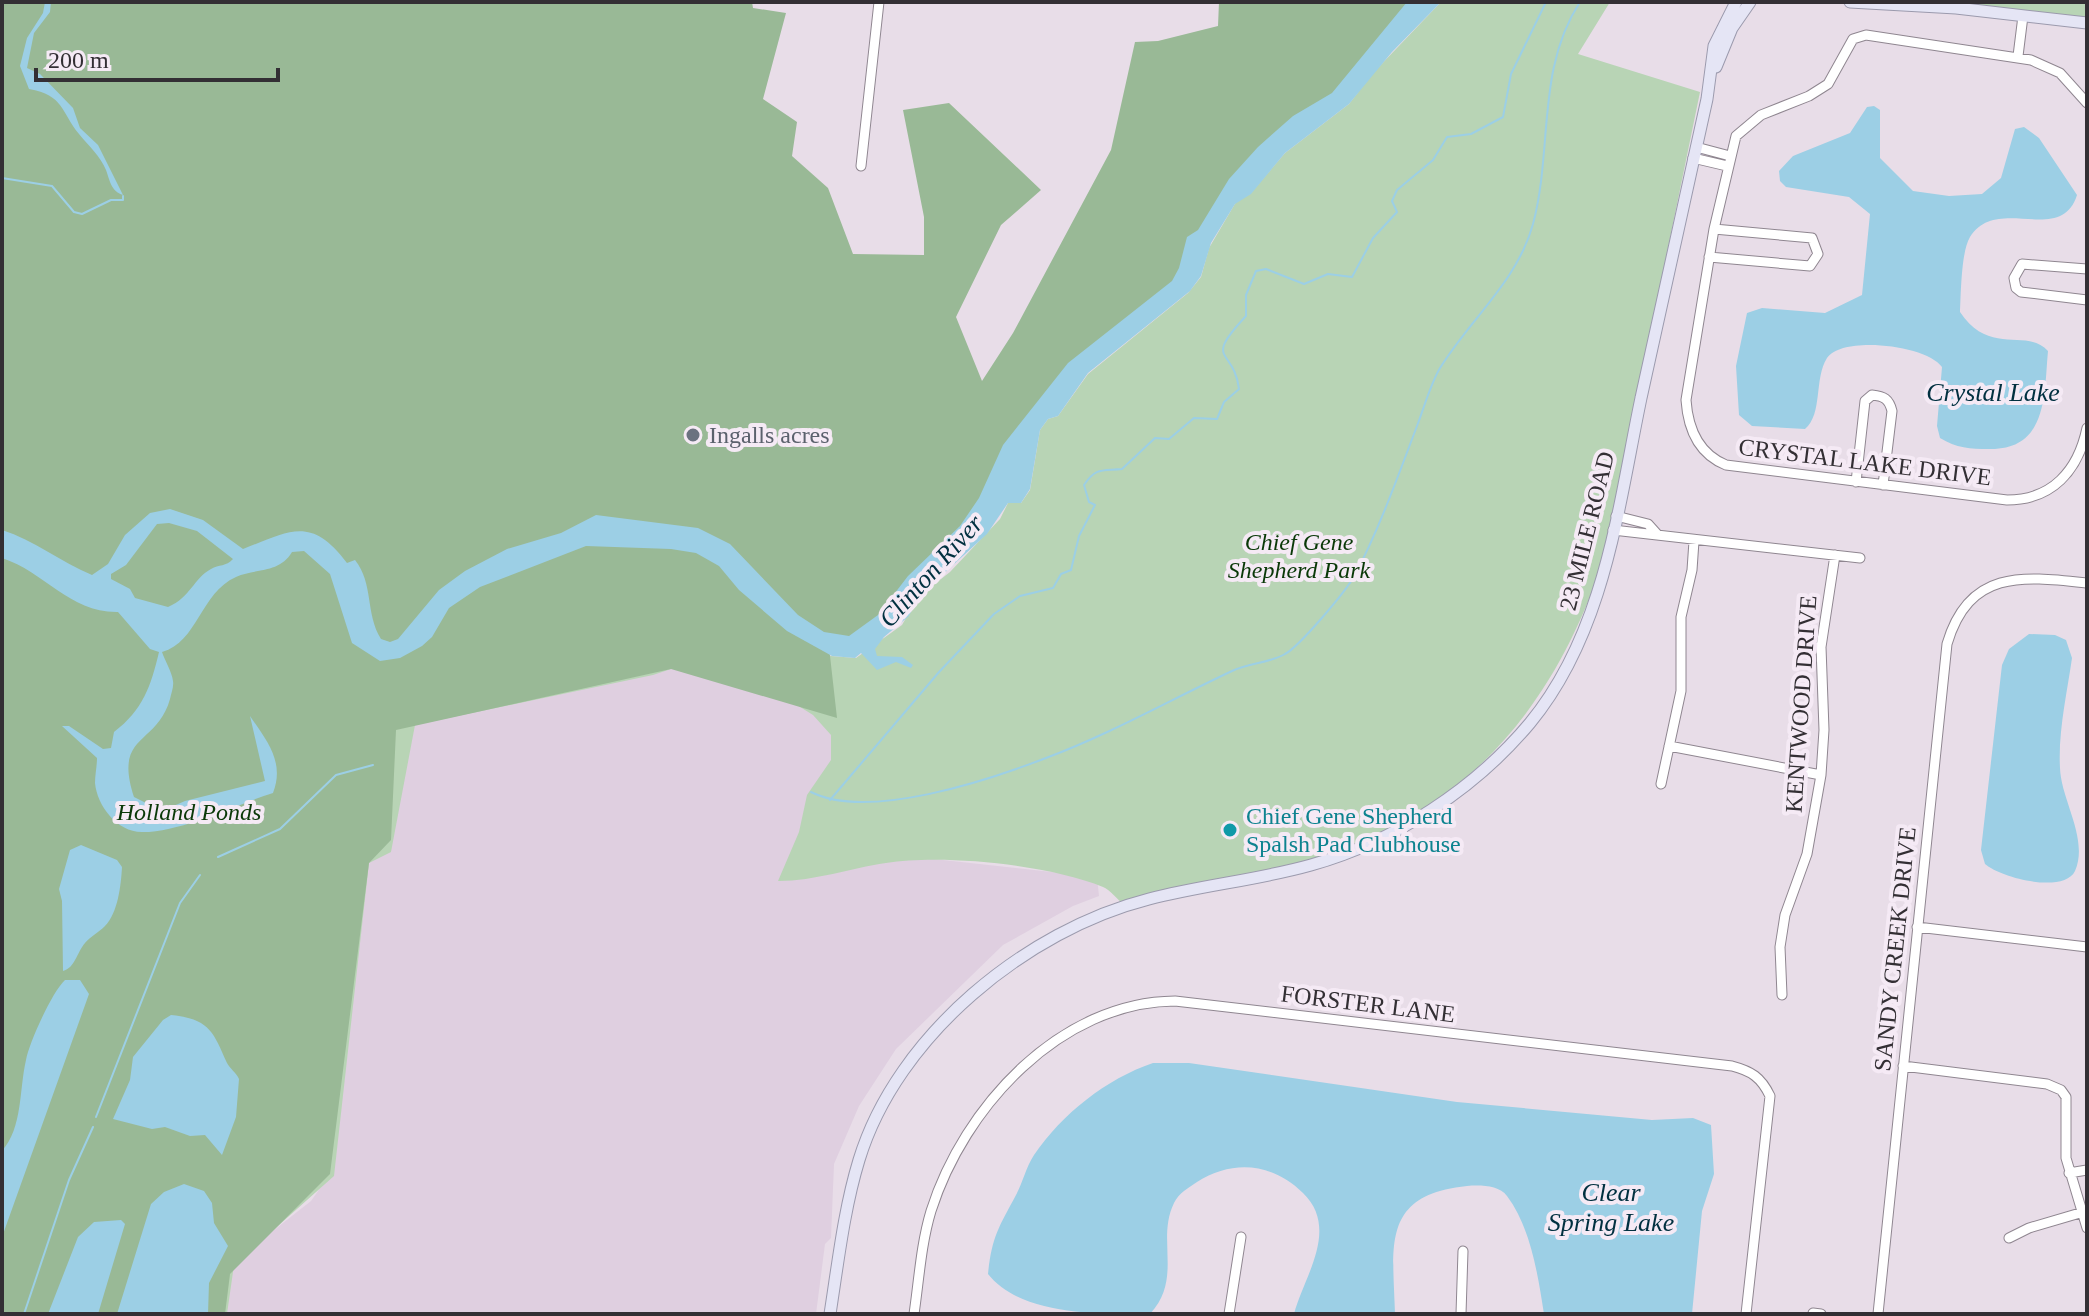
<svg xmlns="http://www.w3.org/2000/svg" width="2089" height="1316" font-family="'Times New Roman',serif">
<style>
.built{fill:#dfcfe0}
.green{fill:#b8d4b5}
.forest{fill:#99b996}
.water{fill:#9ccfe5;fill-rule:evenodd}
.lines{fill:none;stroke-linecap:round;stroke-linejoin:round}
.stream{stroke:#9ccfe5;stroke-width:2}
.minor-casing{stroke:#8f8690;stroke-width:11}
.major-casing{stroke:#9b9aad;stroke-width:13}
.minor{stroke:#fff;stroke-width:9}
.major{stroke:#e5e5f5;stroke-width:11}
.worship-dot{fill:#6b7280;stroke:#f5eaf5;stroke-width:3}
.culture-dot{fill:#0f9aa8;stroke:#f5eaf5;stroke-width:3}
.labels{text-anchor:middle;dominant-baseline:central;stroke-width:8;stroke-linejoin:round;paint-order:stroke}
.worship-label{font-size:24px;fill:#5b616d;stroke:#f5eaf5;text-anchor:start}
.street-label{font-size:24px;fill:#332f34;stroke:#f5eaf5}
.park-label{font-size:24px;font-style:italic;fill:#0a3908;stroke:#f5eaf5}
.culture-label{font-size:24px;fill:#0d838f;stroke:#f5eaf5;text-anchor:start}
.water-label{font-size:26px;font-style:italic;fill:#013040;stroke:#f5eaf5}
</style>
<rect width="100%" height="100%" fill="#e8dde8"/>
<!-- built -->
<path class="built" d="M547 638 899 701 875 860 934 859 1097 877 1099 896 1073 906 1003 945 896 1049 859 1106 834 1164 831 1238 825 1244 816 1314H222L230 1274 250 1249 311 1201 330 1174 219 932 396 721Z"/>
<!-- green -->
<path class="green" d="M1441 2H1610L1578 54 1700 92 1605 555C1556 706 1467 813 1312 861 1251 881 1184 889 1122 903 1116 898 1110 890 1103 887 1049 865 945 854 886 863 850 868 816 881 778 881L799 832 807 795 831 760V735L813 715 776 692 695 661 653 675 415 725 391 852 369 863 334 1176 234 1265 227 1314H2V554L787 631 831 656 856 658 902 625 918 597 950 572 1000 519 1008 503H1021L1030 490 1040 430 1048 419 1058 416 1088 374 1188 293 1201 277 1209 248 1236 202 1250 194 1285 153 1349 104 1373 73Z
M1964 2H2087V20L1963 9Z"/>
<!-- forest -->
<path class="forest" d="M2 2H752L753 8 786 13 763 99 797 122 792 156 828 188 853 254 924 255V217L903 110 949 103 1041 190 1001 225 956 317 982 381 1013 333 1111 150 1135 42 1158 41 1218 26 1219 2H1431L1213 221 1187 274 1042 409 981 524 879 625 829 647 837 718 671 669 396 730 391 840 369 863 330 1174 230 1274 225 1314H2Z"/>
<!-- water -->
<path class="water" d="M45 2H51L50 12 34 33 27 68 40 74 73 108 80 128 98 145 123 195C111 191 110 181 106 170 101 157 88 145 79 134 61 112 64 95 29 89L20 66 27 38 43 13Z
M1407 2H1441L1392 52 1349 104 1285 153 1251 194 1235 204 1211 243 1201 276 1190 291 1088 373 1058 416 1048 419 1040 430 1030 489 1021 503H1008L987 534 918 597 909 616 884 637 875 649 877 656 902 657 913 665 911 668 896 662 877 670 861 653 855 658 832 656 787 631 739 590 719 566 696 553 671 549 586 546 480 587 449 608 432 637 422 646 400 658 380 661 352 643 330 574 304 551 292 552C279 574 255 568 236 577 200 593 198 642 162 652 165 661 172 672 173 681 174 687 171 694 170 699 157 746 113 733 134 797L162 811 185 801 265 781 250 716C267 741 285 762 273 793 235 805 181 832 143 832 118 833 97 806 95 783 95 775 97 766 97 758L62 726H69L103 749 111 748 114 732C143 710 151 686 159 652L150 649 118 612C70 613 45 572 2 558V530C34 540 61 562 92 575L108 564 125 535 150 513 170 509 203 520 243 549C290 531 311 515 347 563L355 560C374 584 365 613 381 639L390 642 398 639 439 590 465 571 507 549 561 533 596 515 698 528 730 544 798 615 824 632 849 636 878 615 908 576 960 526 979 498 1003 445 1068 363 1172 281 1179 268 1187 237 1198 230 1229 179 1258 147 1293 116 1332 93ZM169 523 197 531 233 559C226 567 219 564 211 569 193 579 191 597 168 607L135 598 130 589 111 579V574L126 565 157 524Z
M1874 106 1880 110V158L1913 191 1949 196 1982 194 2001 178 2015 129 2024 127 2039 138 2077 195C2061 246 1997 194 1970 237 1961 252 1961 294 1960 312 1990 357 2026 327 2048 351 2044 394 2048 451 1988 449 1971 449 1956 448 1940 438L1937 426 1942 367C1927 345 1842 335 1827 358 1814 378 1823 414 1805 429L1752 426 1739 415 1736 366 1747 313 1762 308 1825 313 1862 295 1870 214 1849 197 1786 187 1780 181 1779 171 1793 156 1850 133 1867 107Z
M2029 634 2055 635 2066 640 2072 658C2067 693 2058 732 2060 768 2061 800 2089 839 2075 871 2064 894 2001 878 1985 864L1981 850 2002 665 2009 649Z
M81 845 117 860 122 867C121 885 118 913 105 926 99 932 91 936 85 943 77 952 75 968 63 971L62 901 59 889 70 850Z
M65 980H80L89 994 2 1237V1151C23 1127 19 1090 26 1060 29 1043 52 992 65 980Z
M171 1015C209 1019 213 1031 227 1063 230 1069 236 1072 239 1079L236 1117 222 1155 205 1135 190 1136 165 1127 152 1129 113 1119 130 1080 133 1057 163 1020Z
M1153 1063H1189L1457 1102 1652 1120 1693 1118 1711 1125 1714 1174 1702 1211 1692 1314H1544C1538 1276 1531 1228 1507 1196 1499 1185 1480 1185 1467 1186 1381 1195 1393 1245 1395 1314H1294C1304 1276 1340 1229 1303 1193 1273 1163 1233 1159 1197 1182 1188 1188 1179 1193 1174 1203 1156 1240 1183 1278 1150 1314 1101 1314 1021 1316 988 1274 992 1236 999 1227 1016 1195 1023 1182 1026 1167 1034 1155 1062 1114 1106 1079 1153 1063Z
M184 1184 204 1191 212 1203 214 1223 228 1246 209 1283 208 1314H117L151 1204 164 1192Z
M121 1220 125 1224 98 1314H48L78 1237 94 1222Z"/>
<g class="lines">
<!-- stream -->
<path class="stream" d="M2 178 52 186 74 212 82 214 111 200H123V196
M811 792C868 821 989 780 1046 758 1110 734 1170 700 1232 671 1248 663 1270 663 1285 654 1300 646 1346 591 1355 575 1380 527 1398 476 1417 426 1424 408 1430 385 1440 368 1470 319 1517 282 1533 224 1553 149 1536 69 1580 2
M830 800 939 672 994 614 1020 596 1053 588 1061 574 1071 570 1079 536 1095 505 1089 502 1084 485C1096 467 1102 471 1122 469L1155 438 1169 439 1194 418 1217 419 1224 402 1239 389C1234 347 1202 363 1246 316V295L1256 271 1266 269 1304 284 1328 274 1352 277 1373 238 1397 212 1392 201 1397 190 1433 160 1447 137 1471 134 1503 117 1511 74 1546 2
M218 857 280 829 336 775 373 765
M96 1117 180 903 200 875
M24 1314 69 1180 93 1127"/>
<defs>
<path id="minor" d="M2018 56 2023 16
M2087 103 2060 73 2031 60 1866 35 1853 39 1828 84 1809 96 1761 115 1736 136 1714 229 1686 400C1688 429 1699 454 1726 465L2007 500C2052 500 2078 471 2087 428
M1696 147 1730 156
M1693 158 1727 166
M861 166 879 2
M1709 257 1810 266 1818 254 1812 238 1714 229
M2087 269 2022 264 2014 278 2016 288 2021 292 2087 300
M1856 482 1865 401 1872 395C1884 396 1889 399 1892 411L1883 485
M1616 516 1648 524 1657 534
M1613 530 1860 558
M1669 746 1821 775
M1661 784 1681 691V617L1692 570 1694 541
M1917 927 2087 947
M1782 995 1780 947 1785 915 1807 854 1821 775 1824 730 1821 647 1835 555
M1903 1066 2047 1084 2061 1090 2066 1097V1158L2087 1228
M2069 1173 2087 1170
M2009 1238 2029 1228 2080 1213
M1813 1313 1821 1314
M914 1314C919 1280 921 1244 931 1211 964 1107 1060 1002 1175 1001L1732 1066C1751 1071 1761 1077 1770 1096L1746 1314
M1229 1314 1241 1237
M1461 1314 1463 1251
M1878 1314 1947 644C1969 569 2023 576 2087 583"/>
<path id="major" d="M1850 2 1956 8 2087 23
M1716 67 1732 28 1750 2
M830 1314C838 1263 844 1209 859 1160 897 1035 1027 930 1149 899 1202 885 1258 880 1311 865 1394 842 1475 789 1530 723 1605 632 1618 508 1641 398 1663 298 1685 198 1707 99L1714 46 1736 2"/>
</defs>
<!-- minor casing -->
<use href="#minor" class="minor-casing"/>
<!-- major casing -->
<use href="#major" class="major-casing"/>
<!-- minor -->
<use href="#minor" class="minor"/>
<!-- major -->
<use href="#major" class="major"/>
</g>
<!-- markers -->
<circle class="worship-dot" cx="693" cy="435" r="8"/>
<circle class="culture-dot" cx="1230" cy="830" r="8"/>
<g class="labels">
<!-- worship labels -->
<g class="worship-label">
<text x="709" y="435">Ingalls acres</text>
</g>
<!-- street labels -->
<g class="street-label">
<text transform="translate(1865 462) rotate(7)">CRYSTAL LAKE DRIVE</text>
<text transform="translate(1587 531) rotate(-76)">23 MILE ROAD</text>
<text transform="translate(1801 704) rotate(-86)">KENTWOOD DRIVE</text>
<text transform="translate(1895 949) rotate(-84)">SANDY CREEK DRIVE</text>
<text transform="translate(1368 1004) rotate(7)">FORSTER LANE</text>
</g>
<!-- park labels -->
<g class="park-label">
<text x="1299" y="542">Chief Gene<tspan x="1299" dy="28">Shepherd Park</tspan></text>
<text x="189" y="812">Holland Ponds</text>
</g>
<!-- culture labels -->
<g class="culture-label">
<text x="1246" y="816">Chief Gene Shepherd<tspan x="1246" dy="28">Spalsh Pad Clubhouse</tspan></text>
</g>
<!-- water labels -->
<g class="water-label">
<text x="1993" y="392">Crystal Lake</text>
<text transform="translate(931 571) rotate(-48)">Clinton River</text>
<text x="1611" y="1192">Clear<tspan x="1611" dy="30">Spring Lake</tspan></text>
</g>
</g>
<!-- border -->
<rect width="2089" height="1316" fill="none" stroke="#332f34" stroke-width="8"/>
<!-- scale -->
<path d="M36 68v12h242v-12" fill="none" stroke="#332f34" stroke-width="4"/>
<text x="48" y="68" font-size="24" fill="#332f34" stroke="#f5eaf5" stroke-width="6" paint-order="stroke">200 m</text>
</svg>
